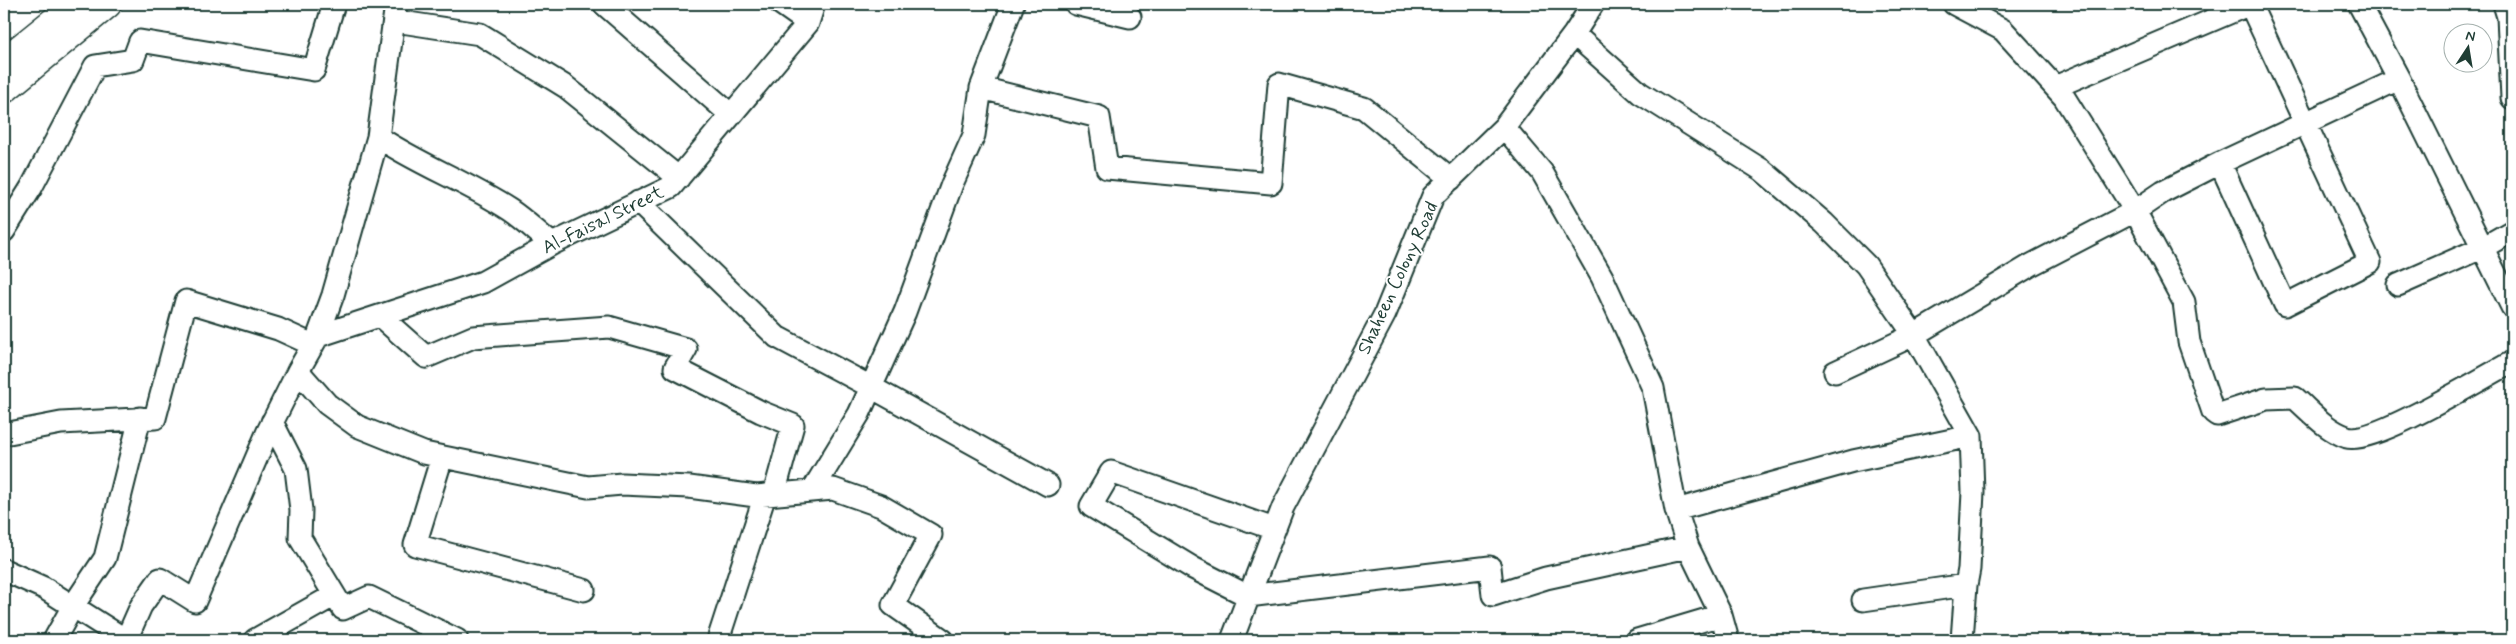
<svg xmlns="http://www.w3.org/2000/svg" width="2516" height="644" font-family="Mynerve,sans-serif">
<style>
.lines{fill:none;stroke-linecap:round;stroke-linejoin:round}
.minor-casing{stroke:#1f3d34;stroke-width:25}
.primary-casing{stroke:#1f3d34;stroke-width:31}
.minor{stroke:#fff;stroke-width:21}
.primary{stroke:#fff;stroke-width:28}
.labels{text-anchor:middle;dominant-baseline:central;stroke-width:4;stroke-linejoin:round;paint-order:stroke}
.street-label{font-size:19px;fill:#1f3d34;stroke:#fff}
</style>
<rect width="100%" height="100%" fill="#fff"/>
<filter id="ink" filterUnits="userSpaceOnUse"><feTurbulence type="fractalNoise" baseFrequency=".02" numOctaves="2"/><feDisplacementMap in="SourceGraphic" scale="10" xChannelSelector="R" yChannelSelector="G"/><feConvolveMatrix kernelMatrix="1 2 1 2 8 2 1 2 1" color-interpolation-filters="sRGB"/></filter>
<g filter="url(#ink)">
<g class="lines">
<defs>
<path id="minor" d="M604 4 731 115
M781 4 808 23
M1076 4 1130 17
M1954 4 2003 30 2064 97 2135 211 2184 302 2189 342 2213 412 2217 415 2266 399 2295 398C2311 412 2326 430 2347 437 2373 445 2484 377 2512 362
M2359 4 2399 79 2512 307
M2504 4 2508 17 2512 98
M395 21 480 34 566 87 679 178
M1574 34 1640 93 1762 170 1824 223 1866 265 1914 335 1971 436 1973 492 1969 569 1966 585 1962 640
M2055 87 2250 4
M981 88 1013 4
M1504 127 1542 172 1602 277 1653 388 1676 510 1688 547 1721 615 1728 640
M378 137C420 165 467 182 510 210 525 220 538 233 552 244
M2220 163 2285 305 2370 262 2250 4
M638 202 777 337 871 387 1048 485
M4 231 31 188 95 66 133 60 140 41 314 70 334 4
M2398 285 2484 247 2512 231
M381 317 426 357 473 337 609 327 686 349 675 368 761 412 793 425 774 494
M318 336 483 282 552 244 671 187 808 23 814 4
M298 371 327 404 357 426 424 453 588 487 622 484 689 487 756 496 833 489 881 506 931 535 893 605 943 640
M1835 372 1914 335 2031 265 2135 211 2163 192 2220 163 2399 79
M272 422 296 469 301 510 300 538 343 609 369 597 457 640
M4 434 61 423 155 418 186 301 278 329 313 345
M442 457 415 545 584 590
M812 491 859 414 905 312 952 184 974 135 981 88 1099 117 1107 168 1271 183 1279 84 1364 108 1451 179
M1676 510 1853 461 1971 436
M1274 529 1111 472 1091 506 1193 568 1248 596 1490 567 1493 595 1546 578 1688 547
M4 570 44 588 126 640
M1863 600 1966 585
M54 640 73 606 105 558 140 418
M126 640 141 606 160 579 195 601 268 431 298 371 318 336 333 295 378 137 396 4
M255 640 333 596
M718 640 765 495
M1232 640 1283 507 1385 314 1433 196 1504 127 1574 34 1593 4
M1637 640 1721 615"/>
<path id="primary" d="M4 62 76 4
M4 89 107 4"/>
</defs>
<!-- minor casing -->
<use href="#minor" class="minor-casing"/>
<!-- primary casing -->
<use href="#primary" class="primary-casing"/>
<!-- minor -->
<use href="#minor" class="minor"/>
<!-- primary -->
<use href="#primary" class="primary"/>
</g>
</g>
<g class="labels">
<!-- street labels -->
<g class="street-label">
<text transform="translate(603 220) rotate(-26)">Al-Faisal Street</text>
<text transform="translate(1398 278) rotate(-65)">Shaheen Colony Road</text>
</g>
</g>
<!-- margin -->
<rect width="2516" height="644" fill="none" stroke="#fff" stroke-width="20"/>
<rect x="10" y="10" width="2496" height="624" fill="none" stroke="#1f3d34" stroke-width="2" filter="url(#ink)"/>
<!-- north arrow -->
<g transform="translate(2468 48) rotate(12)"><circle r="24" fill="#ffffff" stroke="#a5b1ae"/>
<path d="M0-4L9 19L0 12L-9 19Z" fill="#1f3d34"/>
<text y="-8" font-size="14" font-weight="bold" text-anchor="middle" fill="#1f3d34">N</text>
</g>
</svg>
